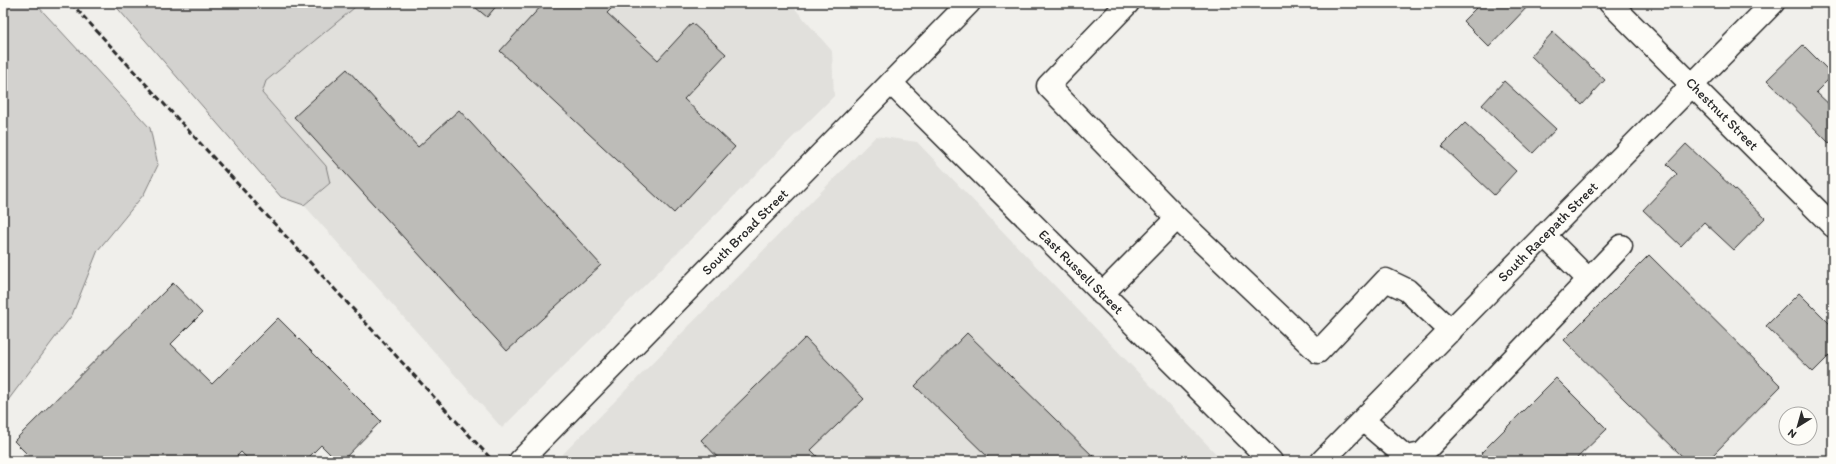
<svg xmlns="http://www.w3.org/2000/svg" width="1836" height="464" font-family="Itim,sans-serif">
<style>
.built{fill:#e1e0dc}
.green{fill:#d3d2cf;stroke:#7f7e7d}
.building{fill:#bdbcb8;stroke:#2b2b2b}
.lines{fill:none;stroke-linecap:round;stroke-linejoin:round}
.minor-casing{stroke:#2b2b2b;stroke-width:25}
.minor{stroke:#fdfcf7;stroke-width:22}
.rail{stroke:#2b2b2b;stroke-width:3;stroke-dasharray:6 3;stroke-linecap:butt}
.labels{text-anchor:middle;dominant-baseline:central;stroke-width:3;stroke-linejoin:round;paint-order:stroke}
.street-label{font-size:14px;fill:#2b2b2b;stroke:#fdfcf7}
</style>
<rect width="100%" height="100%" fill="#f0efeb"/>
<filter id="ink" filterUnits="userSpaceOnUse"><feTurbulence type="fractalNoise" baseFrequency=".025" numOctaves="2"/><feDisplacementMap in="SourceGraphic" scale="8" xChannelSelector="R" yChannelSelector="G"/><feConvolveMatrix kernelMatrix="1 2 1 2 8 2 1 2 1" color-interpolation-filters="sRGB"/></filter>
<g filter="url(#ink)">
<!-- built -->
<path class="built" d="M360 3H790L832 51 834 96 502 428 304 205 330 183 262 93 265 81Z
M876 136 917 142 1223 461H556Z"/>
<!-- green -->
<path class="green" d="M3 3H35L150 128 158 165 144 194 98 250 72 315 3 407Z
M113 3H360L266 81 262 93 326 166 330 183 304 205 281 197Z"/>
<!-- building -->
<path class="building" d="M470 3H499L487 17Z
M544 3H617L607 13 658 60 692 23 726 54 684 99 735 147 674 213 500 51Z
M1481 3H1529L1530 4 1489 47 1463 21Z
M1553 32 1605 80 1582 105 1531 56Z
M1803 45 1833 75 1816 92 1833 108V139L1829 143 1767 80Z
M347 69 418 147 459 110 601 265 507 351 294 117Z
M1504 81 1556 129 1533 153 1482 105Z
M1465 123 1516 171 1494 195 1442 146Z
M1686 144 1765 218 1734 250 1704 222 1681 246 1643 210 1677 174 1667 164Z
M1649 255 1781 386 1707 461H1687L1564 340Z
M173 283 202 313 171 344 212 384 278 318 381 421 342 461H337L321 445 306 460 307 461H250L241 452 232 461H34L14 441Z
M1799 293 1833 327V352L1813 372 1766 326Z
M967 333 1098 461H992L915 386Z
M805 338 864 399 811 450 822 461H721L701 440Z
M1556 378 1607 429 1574 461H1489L1481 453Z"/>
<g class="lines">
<defs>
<path id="minor" d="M1128 3 1048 86 1177 218
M1610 3 1833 226
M892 84 1271 461
M1544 235 1589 280
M1102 294 1177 218 1318 352 1386 280 1407 290 1451 331
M1363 420 1406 457 1422 454 1621 246
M520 461 969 3
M1322 461 1773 3"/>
</defs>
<!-- minor casing -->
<use href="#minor" class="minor-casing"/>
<!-- minor -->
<use href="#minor" class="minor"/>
<!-- rail -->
<path class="rail" d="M71 3 493 461"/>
</g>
</g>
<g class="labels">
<!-- street labels -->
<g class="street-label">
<text transform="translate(1722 114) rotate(45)">Chestnut Street</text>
<text transform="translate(745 232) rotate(-45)">South Broad Street</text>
<text transform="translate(1548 232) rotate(-45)">South Racepath Street</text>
<text transform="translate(1081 272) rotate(45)">East Russell Street</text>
</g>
</g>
<!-- margin -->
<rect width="1836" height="464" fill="none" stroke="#fdfcf7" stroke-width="16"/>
<rect x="8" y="8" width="1820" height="448" fill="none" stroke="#2b2b2b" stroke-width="1.5" filter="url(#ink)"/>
<!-- north arrow -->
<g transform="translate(1798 426) rotate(217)"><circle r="19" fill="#fdfcf7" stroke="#a9a8a5"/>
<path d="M0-3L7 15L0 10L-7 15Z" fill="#2b2b2b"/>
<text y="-6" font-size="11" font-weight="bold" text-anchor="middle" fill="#2b2b2b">N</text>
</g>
</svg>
